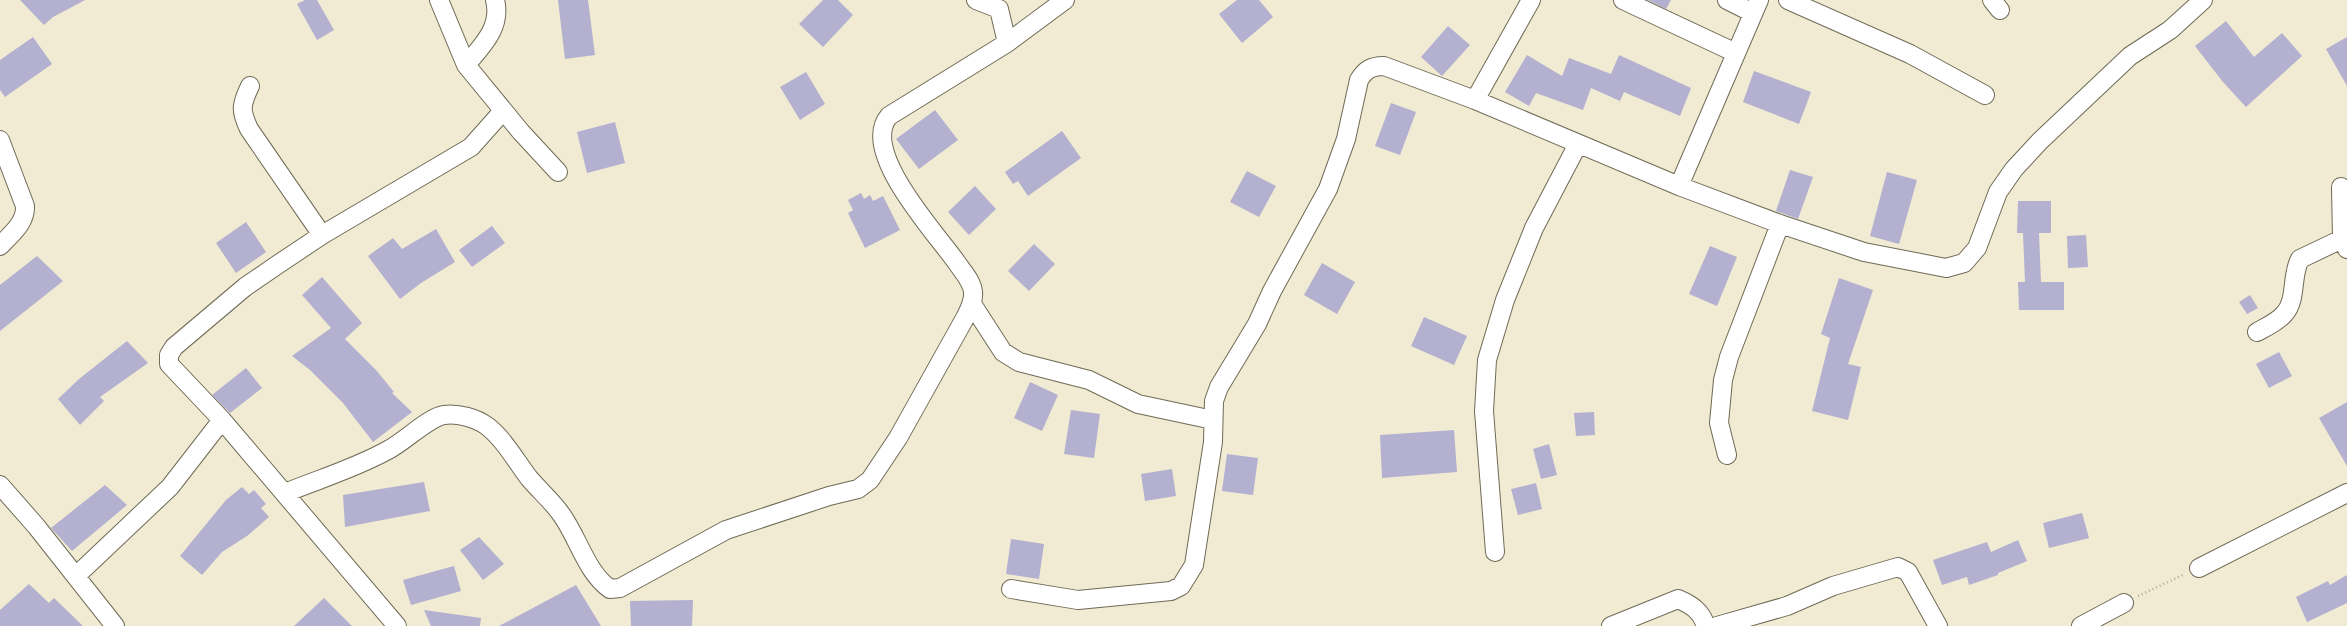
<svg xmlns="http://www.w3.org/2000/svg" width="2347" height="626" font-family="'Nunito Sans',sans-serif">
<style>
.building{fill:#b3b0d0}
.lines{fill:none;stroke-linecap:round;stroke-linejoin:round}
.minor-casing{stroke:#6f6a55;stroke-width:20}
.path{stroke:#aea996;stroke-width:2.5;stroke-dasharray:1 3;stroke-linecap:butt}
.minor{stroke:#fff;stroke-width:18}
</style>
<rect width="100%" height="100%" fill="#f1ebd3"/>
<!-- building -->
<path class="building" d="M20 0H85L53 17 44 25Z
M305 0H317L334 30 317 40 297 4Z
M558 0H588L595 55 565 59Z
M823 0H838L853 15 823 47 799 24Z
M1237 0H1259L1273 17 1242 43 1219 14Z
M1648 0H1671L1666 9Z
M2226 21 2254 57 2282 33 2302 56 2246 107 2223 82 2195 46Z
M1448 26 1470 45 1442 76 1421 57Z
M33 37 52 64 5 97 0 90V60Z
M2347 37V86L2326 49Z
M1527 55 1562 76 1569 58 1611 74 1619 55 1691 88 1680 116 1624 92 1620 101 1591 88 1583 110 1536 93 1529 106 1505 92Z
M1754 71 1811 92 1799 124 1743 102Z
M806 72 825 104 800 120 780 87Z
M1391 103 1416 112 1400 155 1375 146Z
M935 110 958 140 919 169 896 139Z
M615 122 625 163 587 173 577 132Z
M1062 131 1081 158 1028 196 1018 181 1013 184 1005 172Z
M1790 170 1813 177 1798 219 1776 211Z
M1247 171 1276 186 1259 217 1230 202Z
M1887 172 1917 180 1899 244 1870 236Z
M975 186 996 209 969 235 948 212Z
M861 193 864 199 870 195 873 201 883 196 900 230 865 248 848 213 853 210 848 200Z
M2018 201H2051V233H2039L2041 282H2064V310H2019L2018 282H2025L2023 233H2017Z
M246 222 266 252 236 273 216 243Z
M492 226 505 243 472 267 459 250Z
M436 229 455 262 421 283 400 299 368 256 393 238 402 249Z
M2086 235 2088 267 2068 268 2067 236Z
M1034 244 1055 264 1029 291 1008 271Z
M1710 246 1737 257 1717 306 1689 294Z
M37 256 63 281 0 331V285Z
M1322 263 1355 282 1337 314 1304 295Z
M322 277 362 323 345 339 376 370 394 392 392 393 412 412 373 442 343 403 310 370 292 356 331 328 302 295Z
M1839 278 1873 290 1848 364 1861 367 1848 420 1812 411 1830 338 1821 334Z
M2250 295 2258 308 2247 314 2239 302Z
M1424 317 1467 336 1454 365 1411 346Z
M127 341 148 363 100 397 104 401 80 425 58 399 79 379Z
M2279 352 2292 376 2269 388 2256 364Z
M246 368 262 388 230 413 212 395Z
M1030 382 1058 395 1042 431 1014 418Z
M2347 402V466L2319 418Z
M1071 410 1100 414 1094 458 1064 454Z
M1594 412 1595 435 1576 436 1574 413Z
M1454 430 1457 472 1382 478 1380 435Z
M1549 444 1557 475 1541 479 1533 449Z
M1227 454 1258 458 1253 495 1222 491Z
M1172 469 1176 496 1145 501 1141 474Z
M424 482 430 511 345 527 343 495Z
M1536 483 1542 509 1518 515 1511 489Z
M105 485 127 505 72 551 51 528Z
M242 487 249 494 254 490 266 504 261 508 269 517 247 536 222 552 202 575 180 556 226 500Z
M2082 513 2089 538 2049 548 2043 523Z
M479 537 504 564 483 580 460 550Z
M1011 539 1044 544 1039 579 1006 574Z
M2018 540 2027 561 1998 573V575L1969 585 1967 577 1942 585 1933 560 1987 542 1991 552Z
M454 566 461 591 411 605 403 580Z
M2347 575V603L2307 622 2296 597 2328 581 2330 585Z
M29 584 49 603 54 598 83 626H0V610Z
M576 585 601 626H499Z
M324 598 352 626H294Z
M693 600 692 626H631L630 601Z
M424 610 481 618 480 626H431Z"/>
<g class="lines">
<defs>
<path id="minor" d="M439 0 466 65 521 132 558 172
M976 0 999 9 1007 43
M1623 0 1736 53
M1727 0 1753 13
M1788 0 1910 54 1985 95
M1992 0 2000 10
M466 65C482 46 502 27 495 0
M250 86C241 105 240 110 249 129L322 235
M1475 100 1531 0
M0 140 25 206C26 223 11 234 0 246
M1679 186 1759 0
M2341 187 2342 239 2347 249
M972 304 1003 352 1019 362 1089 380 1138 404 1213 420
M2257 332C2266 327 2278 322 2285 313 2297 299 2291 275 2300 259L2342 239
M1727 455 1719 423 1723 380 1729 357 1780 224
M0 485 36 526 115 626
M285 493C319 479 356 468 388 450 404 442 429 417 444 415 458 413 476 418 487 426 504 439 516 461 529 478 539 490 552 501 561 514 578 537 586 572 610 589L620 588 726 530 829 496 858 489 870 480 898 438 965 318C969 310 974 302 973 292 972 281 963 272 957 263 936 233 859 151 889 116L1007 43 1065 0
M1495 552 1484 411 1487 360 1505 300 1534 228 1578 144
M2199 568 2347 493
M76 576 170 487 222 420
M1011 589 1078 600 1171 591 1181 586 1194 565 1213 442 1214 401 1219 387 1257 324 1272 291 1328 189 1346 139 1359 80C1365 70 1371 66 1384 66L1475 100 1679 186 1780 224 1864 252 1946 268 1964 263 1977 248 1998 192 2014 169 2040 141 2130 56 2170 30 2203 0
M397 626 222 420 169 364V355L174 347 245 287 277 265 322 235 471 147 503 111
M1611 626 1678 599C1692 605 1701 611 1706 626
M1717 626 1787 606 1833 586 1898 567 1908 572 1938 626
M2081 626 2124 603"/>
</defs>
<!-- minor casing -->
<use href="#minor" class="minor-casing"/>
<!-- path -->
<path class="path" d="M2138 596 2185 574"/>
<!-- minor -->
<use href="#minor" class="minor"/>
</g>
</svg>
